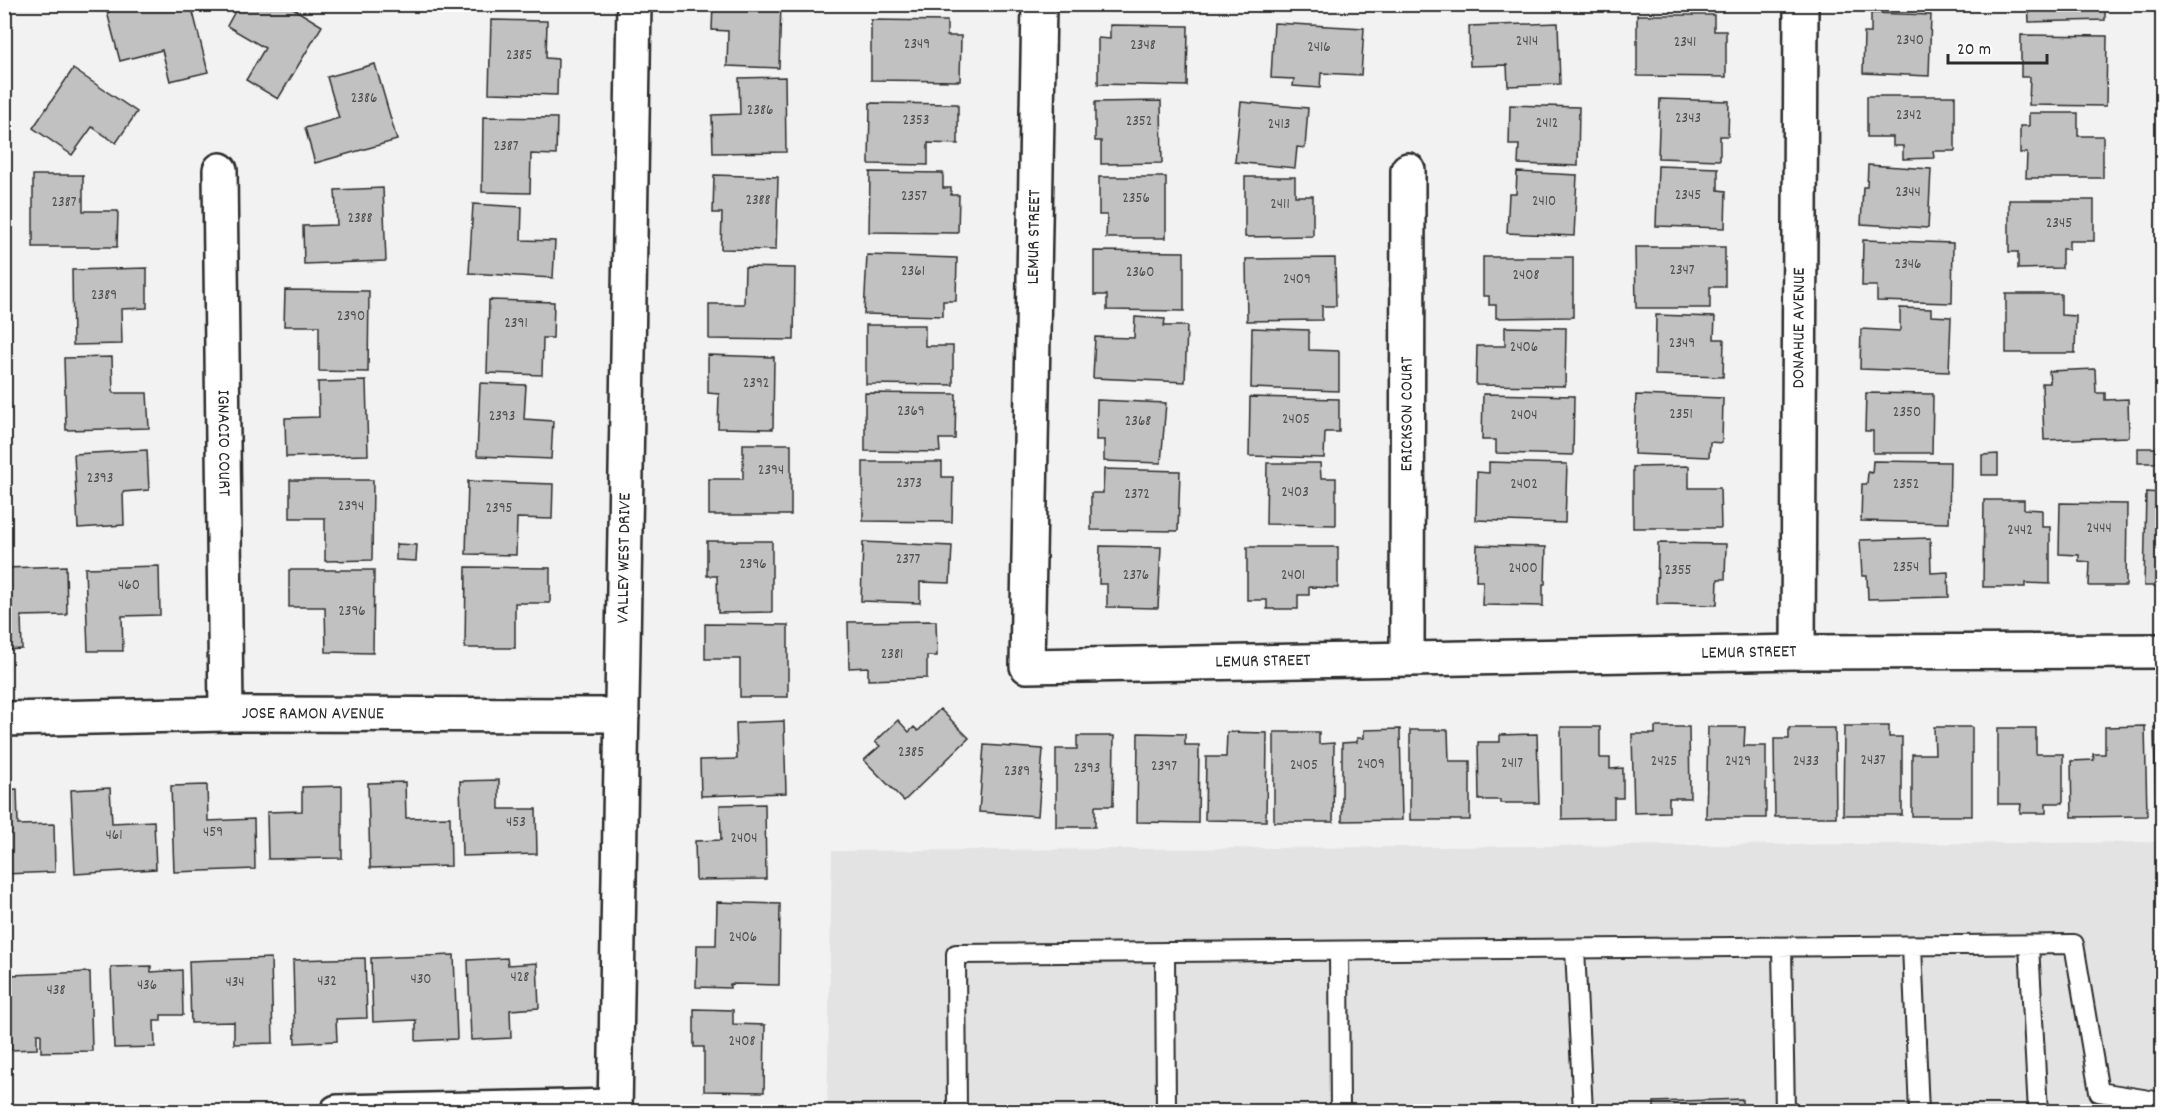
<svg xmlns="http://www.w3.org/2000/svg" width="2167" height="1116" font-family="Dekko,sans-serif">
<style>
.built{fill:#e3e3e3}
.building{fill:#c1c1c1;stroke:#2b2b2b;stroke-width:1.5}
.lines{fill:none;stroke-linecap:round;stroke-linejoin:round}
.lane-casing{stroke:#2b2b2b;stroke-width:22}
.street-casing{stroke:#2b2b2b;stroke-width:38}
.lane{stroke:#fff;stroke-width:18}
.street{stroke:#fff;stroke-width:33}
.labels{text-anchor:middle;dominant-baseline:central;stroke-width:6;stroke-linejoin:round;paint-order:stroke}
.number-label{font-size:15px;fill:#505050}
.street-label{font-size:18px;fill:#2b2b2b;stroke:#fff}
</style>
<rect width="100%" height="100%" fill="#f2f2f2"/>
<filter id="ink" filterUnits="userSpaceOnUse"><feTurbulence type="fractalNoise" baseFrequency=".0167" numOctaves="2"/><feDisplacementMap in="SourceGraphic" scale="12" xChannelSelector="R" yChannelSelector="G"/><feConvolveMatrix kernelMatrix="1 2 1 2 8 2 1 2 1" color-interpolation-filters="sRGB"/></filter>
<g filter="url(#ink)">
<!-- built -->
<path class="built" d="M2162 842V1111L827 1112 832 851Z"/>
<!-- building -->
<path class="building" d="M136 4H191L208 72 170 81 162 50 120 61 107 12Z
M239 4H286L322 26 278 99 246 80 265 48 227 26Z
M713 4H781L779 68 727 66 728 31 712 30Z
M871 4H947V10L871 9Z
M1126 4H1187V8L1126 7Z
M2028 4H2105V20L2029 22Z
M1871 13 1931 15 1929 76 1863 73 1864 33H1871Z
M1637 15H1714V31H1726V77L1637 76Z
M491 20 547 21 546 58 558 59 557 95 489 93Z
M871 20 947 21V36H961L960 81 871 80Z
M1274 23 1364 28 1361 75 1321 73 1320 88 1293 86 1294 79 1271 78Z
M1558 23 1560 84 1508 86 1507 65 1470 66 1469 26Z
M1110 25 1188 26 1187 86 1098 84V38L1110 39Z
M2021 35 2107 36 2106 106 2029 105 2030 77H2021Z
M375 64 397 140 315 163 305 128 339 118 327 77Z
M73 69 137 112 116 143 92 127 72 155 33 128Z
M785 77 786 152 713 153 712 115 740 114 739 78Z
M1867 96H1955V151H1933L1934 158 1903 159V146H1893V137H1867Z
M1660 99 1729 101 1728 136H1720V160L1658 158Z
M1161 101 1162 163 1101 164V141H1095V102Z
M1241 102 1308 108 1305 148 1297 147 1295 168 1235 162Z
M870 103 958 104V144L928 143V165L869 164Z
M1510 105 1579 107 1578 166 1518 164 1519 145H1509Z
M2029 113H2078V136H2103V178H2026L2027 153H2020V126H2029Z
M483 117 557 118 556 155 531 154 530 193 482 192Z
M1868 165 1931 169 1928 228 1861 224 1863 187H1867Z
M1658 166 1718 168V190L1726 191 1725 228 1656 226Z
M870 172 943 173V188H951V195H959L958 233 869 232Z
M1517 172 1577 175 1574 236 1507 233 1509 194H1516Z
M33 175H83V211H118L117 247H33Z
M714 175 778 177 776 250 721 249 722 213H713Z
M1099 177H1166V238H1106L1107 215H1099Z
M1245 177H1295V196H1313V236L1245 237Z
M383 188 386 261 304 264 303 226 337 225 335 190Z
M2009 200H2094V241H2069V249H2062V268L2018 269V252H2009Z
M473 204 522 207 521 240 555 241 553 278 469 273Z
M1863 240 1953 243 1952 303 1877 301V286H1862Z
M1635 247H1725V287H1710V308H1636Z
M1094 251 1184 252V311L1107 310V295H1094Z
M867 255 957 258 956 301H943V316L864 314Z
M1483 257H1573V317L1496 318V305H1489V296H1483Z
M1335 258 1336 306H1322V320L1247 321 1246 259Z
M745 267 795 268 794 340 709 339V304H744Z
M147 268V308L121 309 122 344 73 345 72 270Z
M285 290 369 291 368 372 319 371V326H284Z
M2006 294H2061V315L2076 316 2075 353H2006Z
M489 300 554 302 553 338H543L542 375 487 373Z
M1900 308 1931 309V316L1951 317 1949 372 1860 369 1861 329 1900 331Z
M1656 315 1715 317 1714 339H1724L1723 377 1655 375Z
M1135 317 1165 319 1164 326H1187L1185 382 1093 378 1095 337 1134 338Z
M866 325H925V346H953V385L866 384Z
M1505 327 1566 328 1565 386 1476 385 1477 346H1505Z
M1252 328 1309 330V350L1339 351V391L1251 388Z
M708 355 774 357 773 429 718 428 719 394 708 393Z
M112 357 113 393H147L149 428 66 430 64 358Z
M2095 369 2096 393H2105V400L2128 399 2129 437 2044 440 2042 383H2050L2049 371Z
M366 381 368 455 286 457 285 418 319 417 318 382Z
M480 383 526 385 524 419 553 421 551 459 477 456Z
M865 393 956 394 955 439H939L940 452 865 451Z
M1866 393 1933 394 1932 453H1873V431H1865Z
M1483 394 1574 396 1573 455 1496 453V440H1482Z
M1636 395 1723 398 1722 443 1710 442 1709 457 1634 454Z
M1250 397 1339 399V432H1325L1324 458 1249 456Z
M1097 400 1166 403 1161 463 1104 461V440H1096Z
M743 444H791V515H709V479H743Z
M2138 448H2157V463H2138Z
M147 450 149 490 123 492 124 525 78 528 74 454Z
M1998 454V475H1982V455Z
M1873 461 1950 462 1949 523 1861 521 1862 484H1867L1868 472 1872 473Z
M863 462H942V477H953L952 522 863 521Z
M1489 462 1567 464 1565 523 1476 520 1477 472 1489 473Z
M1267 463H1320L1321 478H1336V525L1266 524Z
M1689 466V488H1720L1721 528H1633V467Z
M1104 469 1180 471 1178 531 1091 530V493H1103Z
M290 480H373L372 560 325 561V518H290Z
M468 481 553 484 552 519 517 518 516 555 466 554Z
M2146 492 2162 493V586H2144Z
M1984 500H2024V509L2042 510V527H2050V584L2025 583V587H1983Z
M2060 503 2127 504 2126 586H2089L2090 562 2079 561V555L2059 554Z
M1930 538 1931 573 1948 572 1949 597 1868 599 1867 576H1862L1860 540Z
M707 541H772V612L718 613 717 576H707Z
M863 542 952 546 950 583 920 582V603L861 601Z
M1658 543 1726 544 1725 579H1718L1717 605 1657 604Z
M396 544 417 545 416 561 396 560Z
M1477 545 1546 547 1545 584H1543V606L1482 605 1483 581H1476Z
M1100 546 1161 547 1158 608 1107 607V584H1099Z
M1247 547H1338V588L1309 587V595H1298V609H1267V600H1247Z
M66 566 67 615 21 616 22 649 4 650V568Z
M159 566 160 615 122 616 123 651H88L85 568Z
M466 567 550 568V603H515V648H465Z
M289 570H374L373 653 326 652 325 607H289Z
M936 621 937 656H927V678L868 680V667L849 668 848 622Z
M705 624 788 625V697H740V659H705Z
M940 709 969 738 904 801 864 760 880 746 875 742 898 720 909 732 914 727 918 731Z
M784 721 786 793 701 796 700 760 737 759 736 723Z
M1844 726H1889V737H1902V815H1843Z
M2145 726 2147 816 2072 817 2071 761 2094 760 2093 754H2105V727Z
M2162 726V816H2156L2154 727Z
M1561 727H1600V758H1610V769L1623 768V798H1614V818L1562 819Z
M1655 727H1689L1690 798H1669V812L1634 813 1632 734H1655Z
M1708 727H1745L1744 746H1766V818H1706Z
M1934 727H1972V816H1912V754H1935Z
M1789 728H1835L1836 817H1775L1774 739H1789Z
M1998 728H2036V754H2063V803H2046V813H2020L2021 804H1998Z
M1400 729 1402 820 1342 821V743L1357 742V738H1364V730Z
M1410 730H1448L1449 761H1470V820H1410Z
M1227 732 1267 733 1266 821 1205 820 1206 757H1226Z
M1274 732H1319V744L1334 743 1333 822H1274Z
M1138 733 1185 734V745H1199L1198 823 1137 822Z
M1537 734 1539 803H1500V800H1479L1478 742H1500V735Z
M1077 736H1114L1113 806H1095V827H1056V749H1077Z
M984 745 1043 749 1038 816 979 812Z
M499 780V809H536L537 854 462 856 460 781Z
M405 782 406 818 450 817 451 866 370 868 368 783Z
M207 785 208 821 254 819 255 869 174 872 171 786Z
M342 786V858L268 859 267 812 302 811V787Z
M110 788 112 823 154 821 156 869 75 874 71 790Z
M17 789 18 825 54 824 55 872 4 874V790Z
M765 804 766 879 696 880 695 841 721 840 720 805Z
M717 902 780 904 779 985 730 984V988L696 987 697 945H716Z
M454 955 457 1039 416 1041V1020L373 1022 371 958Z
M271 958 273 1043 234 1044V1022L191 1023 189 961Z
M365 958 367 1018 336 1019 337 1041 295 1043 293 960Z
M507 958 508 965 537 963 539 1008 510 1010 511 1038 471 1040 468 960Z
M151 966V972L182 970 183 1015H161V1021H154L155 1047 114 1048 111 967Z
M90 972 92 1051 41 1052V1034H37V1049L11 1050 9 975Z
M694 1009 733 1010V1024L765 1025 764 1092 704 1091V1047H694Z
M1742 1099V1112H1654V1102Z"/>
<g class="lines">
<defs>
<path id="lane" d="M2029 945 2038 1112
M1912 946 1919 1112
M1782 947 1785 1112
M1575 949 1583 1112
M1339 951 1340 1112
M1165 952 1166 1112
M957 1112 956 954 2074 944 2099 1092 2162 1102"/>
<g id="street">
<path id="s1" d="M1039 4 1027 666 1798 652 2162 651"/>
<path id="s2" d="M220 170 226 714"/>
<path id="s3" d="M1798 652 1801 4"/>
<path id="s4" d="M1407 658 1408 170"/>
<path id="s5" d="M4 719 226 714 622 715"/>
<path d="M337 1112 615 1106"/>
<path id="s6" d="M615 1112 634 4"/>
</g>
</defs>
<!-- lane casing -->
<use href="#lane" class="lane-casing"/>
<!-- street casing -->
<use href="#street" class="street-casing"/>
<!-- lane -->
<use href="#lane" class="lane"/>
<!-- street -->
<use href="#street" class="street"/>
</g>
</g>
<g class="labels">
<!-- number labels -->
<g class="number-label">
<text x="1910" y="41">2340</text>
<text x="1527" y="42">2414</text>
<text x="1685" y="43">2341</text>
<text x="917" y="45">2349</text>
<text x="1143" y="46">2348</text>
<text x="1319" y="48">2416</text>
<text x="519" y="56">2385</text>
<text x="364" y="99">2386</text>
<text x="760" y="111">2386</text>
<text x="1909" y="116">2342</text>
<text x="1688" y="119">2343</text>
<text x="916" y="121">2353</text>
<text x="1139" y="122">2352</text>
<text x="1547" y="124">2412</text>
<text x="1279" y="125">2413</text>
<text x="506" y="147">2387</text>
<text x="1908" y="193">2344</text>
<text x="1688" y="196">2345</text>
<text x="914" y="197">2357</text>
<text x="1136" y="199">2356</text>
<text x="758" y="201">2388</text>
<text x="1544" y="202">2410</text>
<text x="64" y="203">2387</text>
<text x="1280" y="205">2411</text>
<text x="360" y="219">2388</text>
<text x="2059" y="224">2345</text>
<text x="1908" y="265">2346</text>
<text x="1682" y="271">2347</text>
<text x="913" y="272">2361</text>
<text x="1140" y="273">2360</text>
<text x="1526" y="276">2408</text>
<text x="1297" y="280">2409</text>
<text x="104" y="296">2389</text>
<text x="351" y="317">2390</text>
<text x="516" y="324">2391</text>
<text x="1682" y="344">2349</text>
<text x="1524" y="348">2406</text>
<text x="756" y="384">2392</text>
<text x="911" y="412">2369</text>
<text x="1907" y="413">2350</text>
<text x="1681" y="415">2351</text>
<text x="1524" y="416">2404</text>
<text x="502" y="417">2393</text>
<text x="1296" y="420">2405</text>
<text x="1138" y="422">2368</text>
<text x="771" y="471">2394</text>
<text x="100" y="479">2393</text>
<text x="909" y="484">2373</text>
<text x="1524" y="485">2402</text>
<text x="1906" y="485">2352</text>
<text x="1295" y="493">2403</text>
<text x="1137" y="495">2372</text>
<text x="351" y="507">2394</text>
<text x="499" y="509">2395</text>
<text x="2099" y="529">2444</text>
<text x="2020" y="531">2442</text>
<text x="908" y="560">2377</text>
<text x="753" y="565">2396</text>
<text x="1906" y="568">2354</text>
<text x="1523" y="569">2400</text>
<text x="1678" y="571">2355</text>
<text x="1136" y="576">2376</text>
<text x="1293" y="576">2401</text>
<text x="129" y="586">460</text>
<text x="352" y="612">2396</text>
<text x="892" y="655">2381</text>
<text x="911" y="753">2385</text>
<text x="1873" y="761">2437</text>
<text x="1664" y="762">2425</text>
<text x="1738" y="762">2429</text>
<text x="1806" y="762">2433</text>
<text x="1512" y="764">2417</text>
<text x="1371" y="765">2409</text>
<text x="1304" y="766">2405</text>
<text x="1164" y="767">2397</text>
<text x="1087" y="769">2393</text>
<text x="1017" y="772">2389</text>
<text x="516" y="823">453</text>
<text x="213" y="833">459</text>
<text x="114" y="836">461</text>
<text x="744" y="839">2404</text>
<text x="743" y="938">2406</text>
<text x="520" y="978">428</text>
<text x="421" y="980">430</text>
<text x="327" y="982">432</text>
<text x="235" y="983">434</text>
<text x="147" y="986">436</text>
<text x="56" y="991">438</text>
<text x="742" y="1042">2408</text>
</g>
<!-- street labels -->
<g class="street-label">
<text transform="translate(1035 237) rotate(-89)">LEMUR STREET</text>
<text stroke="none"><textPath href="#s3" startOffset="324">DONAHUE AVENUE</textPath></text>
<text stroke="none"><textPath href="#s4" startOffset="244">ERICKSON COURT</textPath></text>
<text stroke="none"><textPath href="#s2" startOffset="273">IGNACIO COURT</textPath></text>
<text stroke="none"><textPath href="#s6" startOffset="554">VALLEY WEST DRIVE</textPath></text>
<text stroke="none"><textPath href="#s1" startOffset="1384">LEMUR STREET</textPath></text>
<text stroke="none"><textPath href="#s1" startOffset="898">LEMUR STREET</textPath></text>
<text stroke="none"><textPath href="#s5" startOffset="309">JOSE RAMON AVENUE</textPath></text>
</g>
</g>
<!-- margin -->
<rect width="2167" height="1116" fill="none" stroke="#fff" stroke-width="24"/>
<rect x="12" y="12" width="2143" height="1092" fill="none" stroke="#2b2b2b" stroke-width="2" filter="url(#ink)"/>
<!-- scale -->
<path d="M1948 54v9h99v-9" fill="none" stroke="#2b2b2b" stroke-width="3"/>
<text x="1957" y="54" font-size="18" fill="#2b2b2b" stroke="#ffffff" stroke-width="4.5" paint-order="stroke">20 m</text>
</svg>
